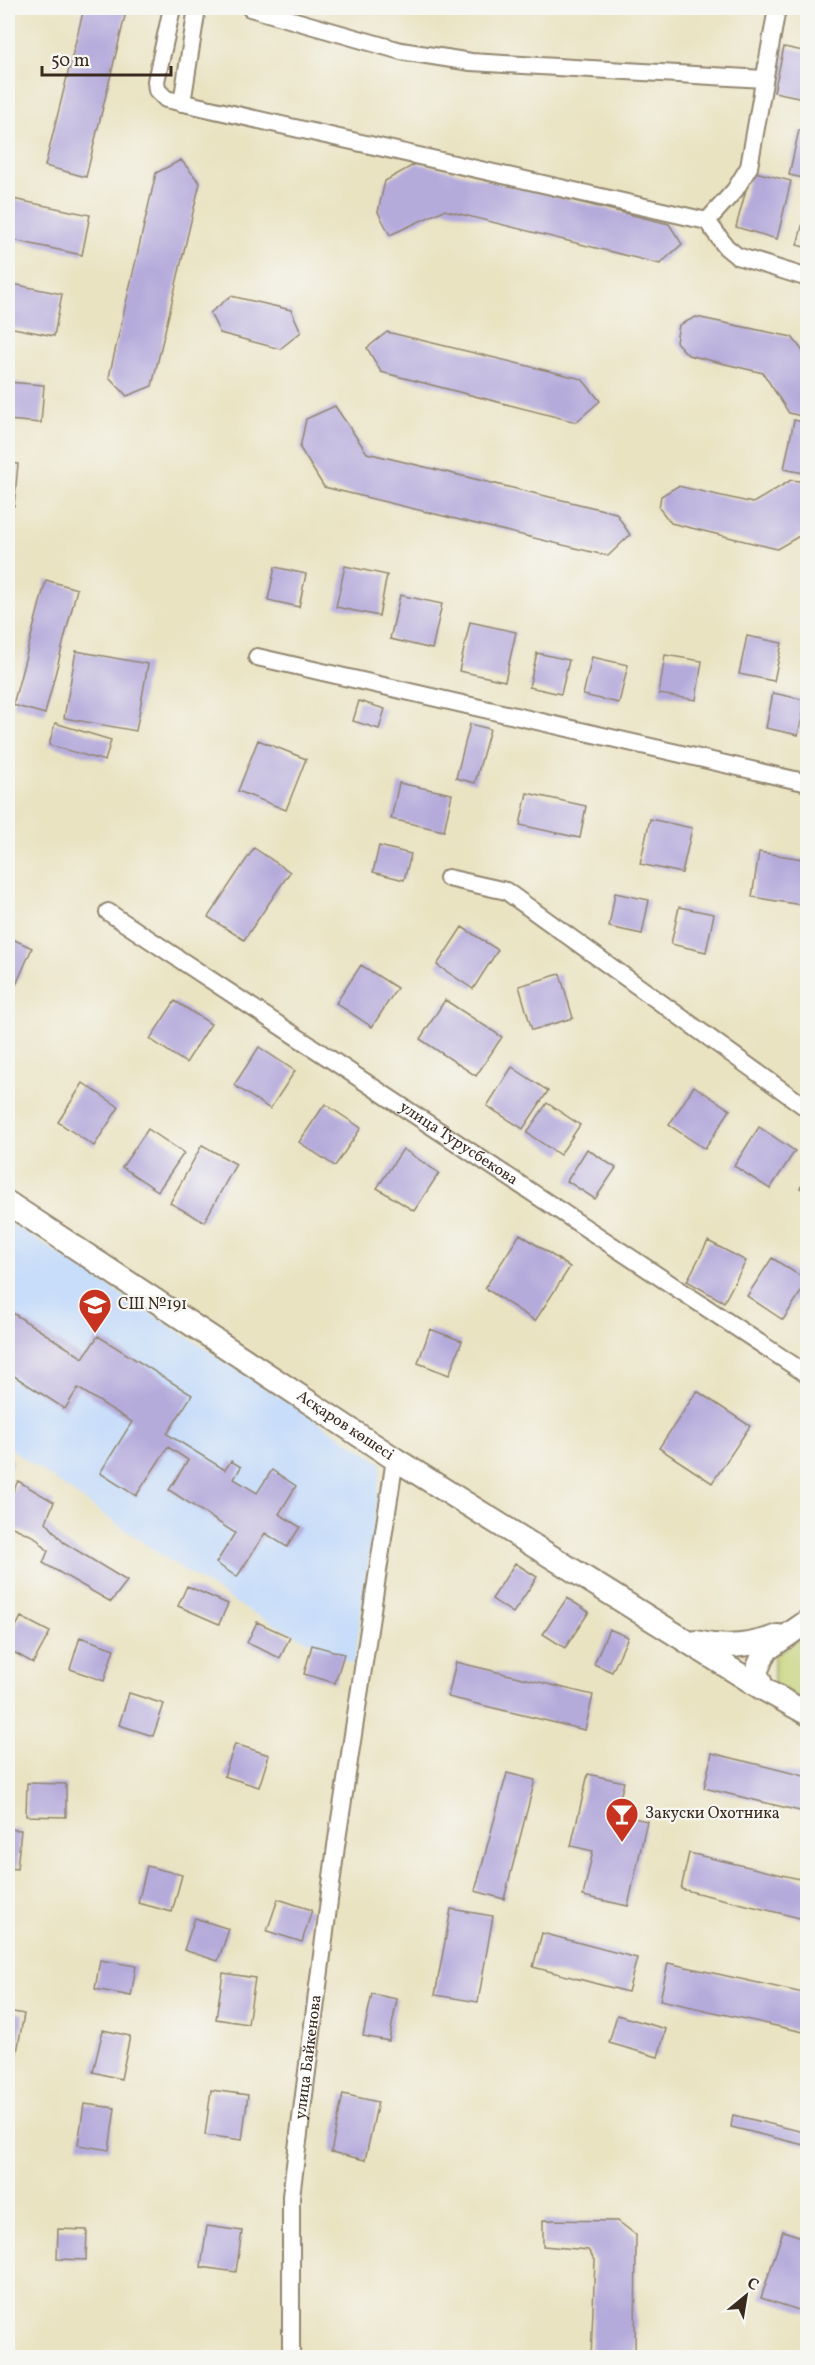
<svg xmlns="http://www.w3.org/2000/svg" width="815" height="2365" font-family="Vollkorn,serif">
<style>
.built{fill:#c8ddf9}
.green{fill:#c2cf70;stroke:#7e7c47;stroke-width:1.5}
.building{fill:#b5abdb}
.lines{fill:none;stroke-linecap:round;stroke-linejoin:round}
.street-casing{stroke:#928670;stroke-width:20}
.secondary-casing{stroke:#928670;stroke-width:26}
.street{stroke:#fff;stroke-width:16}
.secondary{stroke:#fff;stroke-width:22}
.labels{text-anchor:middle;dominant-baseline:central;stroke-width:4.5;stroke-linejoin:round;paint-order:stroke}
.street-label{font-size:16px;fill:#3b2a1e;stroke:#f6f6f2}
.poi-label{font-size:16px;fill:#3b2a1e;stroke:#f6f6f2;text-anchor:start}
</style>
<rect width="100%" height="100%" fill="#f6f6f2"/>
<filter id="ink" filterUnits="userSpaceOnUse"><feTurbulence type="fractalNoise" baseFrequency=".0167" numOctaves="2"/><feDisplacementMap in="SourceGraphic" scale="12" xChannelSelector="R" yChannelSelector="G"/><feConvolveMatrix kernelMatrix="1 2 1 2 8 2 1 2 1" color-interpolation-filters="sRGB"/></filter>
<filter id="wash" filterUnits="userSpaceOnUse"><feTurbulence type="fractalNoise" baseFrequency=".008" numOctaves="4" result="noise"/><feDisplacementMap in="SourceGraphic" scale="24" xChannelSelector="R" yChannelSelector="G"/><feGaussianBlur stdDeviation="1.35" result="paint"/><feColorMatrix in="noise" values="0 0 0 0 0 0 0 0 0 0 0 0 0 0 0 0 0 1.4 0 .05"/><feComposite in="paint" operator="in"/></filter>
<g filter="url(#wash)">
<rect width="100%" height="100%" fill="#eae3c2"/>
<!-- built -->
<path class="built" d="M8 1221 382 1463 354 1665 247 1610 165 1558 8 1447Z"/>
<!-- green -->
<path class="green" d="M807 1634V1704L774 1683V1656Z"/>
<g id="blocks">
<!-- building -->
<path class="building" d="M84 8H127L86 177 45 166Z
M784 47 808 52V99L774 92Z
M799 130 808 132V179L789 175Z
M181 160 200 183 152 386 127 396 109 377 156 173Z
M417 163 669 224 682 244 660 264 444 210 390 235 378 212 385 181Z
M751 171 791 181 777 239 736 227Z
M8 198 90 215 82 255 8 239Z
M807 208H808V248L797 245Z
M8 283 62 294 54 336 8 327Z
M231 296 291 310 301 332 280 349 220 333 210 313Z
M696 317 792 337 808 358V415L805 417 789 413 763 373 688 355 676 342 679 325Z
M387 332 582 379 600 401 576 422 381 372 367 348Z
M8 382 44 385 41 423 8 420Z
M335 406 367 453 616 513 630 535 608 556 324 487 300 448 306 419Z
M794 420 808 423V474L784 469Z
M8 463 18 464 14 506 8 505Z
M791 480 808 482V531L777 549 671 523 659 508 661 496 678 486 753 503Z
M345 566 387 575 379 616 336 607Z
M275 567 306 574 299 607 268 600Z
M46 580 77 589 45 714 13 705Z
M400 595 442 604 432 649 390 639Z
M470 622 516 632 505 681 459 671Z
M747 636 782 643 774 681 739 674Z
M76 651 148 664 136 731 64 718Z
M537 653 569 660 561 694 529 687Z
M665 655 702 661 696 700 659 694Z
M592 657 628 665 619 703 583 695Z
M773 693 806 700 798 735 766 728Z
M359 701 385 709 379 729 353 721Z
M55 723 111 740 105 761 49 745Z
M470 724 490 729 475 783 456 778Z
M258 740 306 759 286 810 238 791Z
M399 783 452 794 444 831 391 819Z
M527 793 586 806 580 838 520 825Z
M650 819 692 828 682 873 640 864Z
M379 846 411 854 404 880 373 872Z
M254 848 290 872 244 940 208 917Z
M759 852 808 860V906L752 897Z
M615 893 649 900 642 934 609 927Z
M679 907 714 914 706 952 671 944Z
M462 927 498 950 473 989 437 965Z
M8 937 32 948 16 985 8 981Z
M361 965 397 988 372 1027 336 1003Z
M560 974 573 1018 532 1030 519 986Z
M445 1000 502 1037 476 1076 420 1039Z
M175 1001 211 1024 186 1063 150 1039Z
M259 1047 295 1071 270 1109 234 1085Z
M512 1067 548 1091 523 1129 487 1106Z
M83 1083 119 1107 94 1146 58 1122Z
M694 1086 730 1110 705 1149 669 1125Z
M547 1103 580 1125 560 1155 527 1133Z
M325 1104 361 1128 335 1166 299 1142Z
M759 1127 795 1151 770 1189 734 1166Z
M148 1129 184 1153 158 1191 122 1167Z
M202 1145 236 1164 204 1222 170 1203Z
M403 1149 439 1173 414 1211 377 1188Z
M587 1149 616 1168 595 1199 567 1181Z
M808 1177V1193L800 1188Z
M520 1234 570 1267 535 1321 485 1288Z
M708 1241 746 1261 724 1302 687 1281Z
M772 1258 808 1281 783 1320 747 1296Z
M8 1310 83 1358 98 1336 192 1395 167 1434 225 1470 231 1461 241 1467 234 1479 257 1493 272 1470 296 1486 279 1514 300 1527 287 1547 265 1533 237 1577 216 1563 235 1533 169 1490 188 1460 168 1447 136 1496 100 1473 132 1422 78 1388 65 1409 8 1372Z
M430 1329 462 1341 449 1375 418 1363Z
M697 1391 750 1426 712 1483 659 1448Z
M8 1457 13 1460 8 1474Z
M18 1481 54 1502 46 1522 63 1542 127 1581 111 1602 43 1563 48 1551 35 1537 8 1525V1502Z
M515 1563 537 1577 513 1613 492 1599Z
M187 1586 228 1604 219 1624 178 1606Z
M567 1598 589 1612 565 1648 543 1634Z
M21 1617 50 1632 33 1663 8 1649V1642Z
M257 1622 290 1637 280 1658 247 1643Z
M609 1629 628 1637 612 1672 594 1664Z
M80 1637 114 1649 104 1681 70 1669Z
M312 1645 344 1654 335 1683 304 1674Z
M456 1662 593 1695 585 1730 448 1697Z
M129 1693 164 1704 153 1736 119 1725Z
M235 1744 269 1755 259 1787 224 1776Z
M712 1753 808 1777V1813L704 1788Z
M507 1773 535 1780 504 1899 475 1891Z
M588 1774 624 1782 616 1814 647 1821 628 1906 583 1896 593 1851 571 1846Z
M27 1783 66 1784V1817L26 1816Z
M8 1829 21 1830 17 1869 8 1868Z
M689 1853 808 1881V1920L681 1889Z
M147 1866 182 1875 172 1912 138 1903Z
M278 1899 312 1910 302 1942 267 1931Z
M451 1909 493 1916 478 2002 435 1995Z
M195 1918 229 1929 218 1961 184 1950Z
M542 1933 637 1958 628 1992 533 1967Z
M100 1960 136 1966 131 1996 95 1989Z
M668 1963 808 1994V2033L660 2000Z
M223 1973 255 1978 248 2024 216 2019Z
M372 1994 397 1999 389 2041 363 2036Z
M8 2011 24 2014 15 2063 8 2061Z
M617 2015 666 2029 658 2057 609 2043Z
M103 2030 130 2036 121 2079 93 2072Z
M211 2090 248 2095 242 2140 205 2135Z
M343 2094 378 2102 365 2160 331 2152Z
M84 2104 115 2108 109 2150 78 2145Z
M733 2115 808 2133V2146L731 2127Z
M543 2220 618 2221 636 2235 635 2358H591L595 2260 588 2250 543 2246Z
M207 2226 242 2231 236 2272 201 2267Z
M58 2229 87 2230 86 2260 57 2259Z
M783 2231 808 2239V2313L761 2298Z"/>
</g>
</g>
<g filter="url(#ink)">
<use href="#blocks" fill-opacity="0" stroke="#928670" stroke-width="1.5"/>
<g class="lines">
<defs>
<g id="street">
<path d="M172 8 156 81 157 90 166 99 707 221 726 247 737 256 808 278"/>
<path d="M250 8 401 51 471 62 764 79"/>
<path d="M182 103 197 8"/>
<path d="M707 221 735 190 749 167 777 8"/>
<path d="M257 657 808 783"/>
<path d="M448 878 506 891 808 1109"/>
<path id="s1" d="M108 912 808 1375"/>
<path id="s2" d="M291 2358V2196L336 1846 395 1459"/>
</g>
<g id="secondary">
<path id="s3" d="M8 1203 395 1459 763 1689"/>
<path d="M808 1621 765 1651 756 1672 763 1689 808 1714"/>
<path d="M696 1642C724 1649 752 1646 778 1636"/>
</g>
</defs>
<!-- street casing -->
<use href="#street" class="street-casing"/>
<!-- secondary casing -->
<use href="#secondary" class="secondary-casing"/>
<!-- street -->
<use href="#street" class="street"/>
<!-- secondary -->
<use href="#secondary" class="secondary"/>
</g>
</g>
<!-- icons -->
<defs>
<symbol id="school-pin" viewBox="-11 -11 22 30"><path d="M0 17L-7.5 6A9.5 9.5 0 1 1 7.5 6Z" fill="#c8321e" stroke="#f6f6f2"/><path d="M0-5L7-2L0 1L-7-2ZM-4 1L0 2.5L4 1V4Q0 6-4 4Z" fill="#fff"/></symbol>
<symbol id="bar-pin" viewBox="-11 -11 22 30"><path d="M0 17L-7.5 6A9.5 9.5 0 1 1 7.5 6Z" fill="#c8321e" stroke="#f6f6f2"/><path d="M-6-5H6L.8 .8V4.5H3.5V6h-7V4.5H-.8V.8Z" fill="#fff"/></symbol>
</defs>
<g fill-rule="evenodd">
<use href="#school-pin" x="76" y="1286" width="38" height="52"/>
<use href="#bar-pin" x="603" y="1795" width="38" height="52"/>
</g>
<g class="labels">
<!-- street labels -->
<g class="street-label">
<text stroke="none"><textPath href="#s1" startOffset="420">улица Турусбекова</textPath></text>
<text stroke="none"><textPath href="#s3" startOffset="404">Асқаров көшесі</textPath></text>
<text stroke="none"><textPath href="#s2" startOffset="302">улица Байкенова</textPath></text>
</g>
<!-- poi labels -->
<g class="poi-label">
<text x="118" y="1305">СШ №191</text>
<text x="645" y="1814">Закуски Охотника</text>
</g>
</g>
<!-- margin -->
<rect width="815" height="2365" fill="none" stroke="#f6f6f2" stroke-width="30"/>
<!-- north arrow -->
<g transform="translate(746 2296) rotate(30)" stroke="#f6f6f2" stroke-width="4.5" paint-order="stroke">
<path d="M0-4.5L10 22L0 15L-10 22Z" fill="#3b2a1e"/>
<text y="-9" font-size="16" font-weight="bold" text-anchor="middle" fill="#3b2a1e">С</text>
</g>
<!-- scale -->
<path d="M42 66v9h129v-9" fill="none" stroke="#3b2a1e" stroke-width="3"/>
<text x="51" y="66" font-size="18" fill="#3b2a1e" stroke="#f6f6f2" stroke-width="4.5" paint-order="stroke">50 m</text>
</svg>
